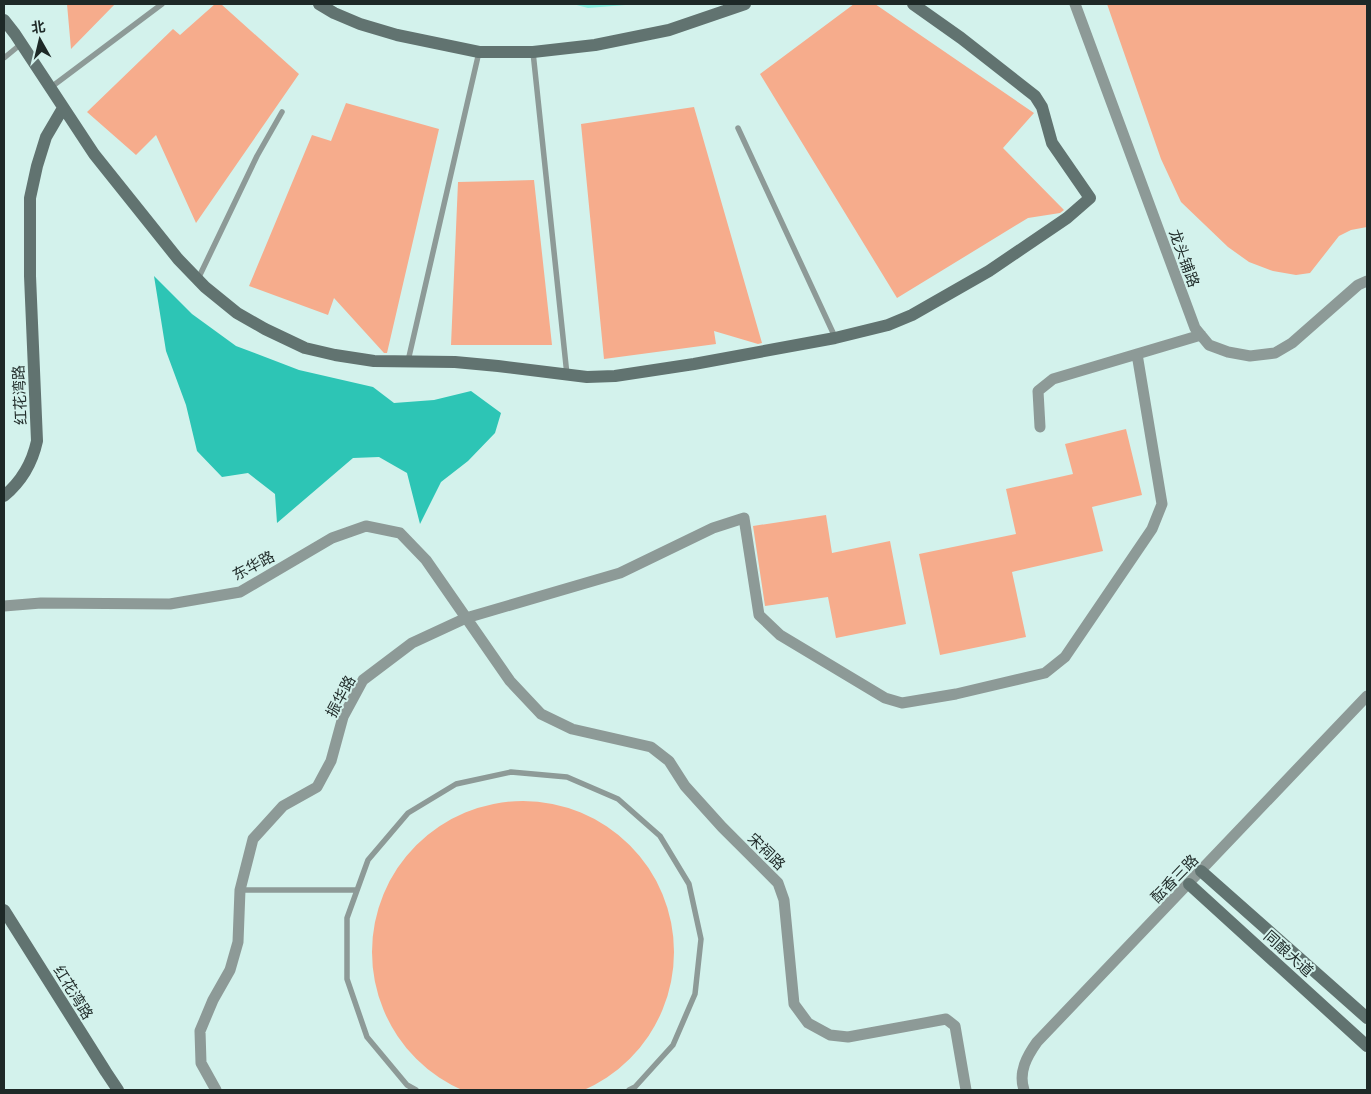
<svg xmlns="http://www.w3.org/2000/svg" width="1371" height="1094" font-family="'Noto Sans','Noto Sans SC',sans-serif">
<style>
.green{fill:#8cf1e2}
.forest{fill:#2dc5b5}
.building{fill:#f6ac8c}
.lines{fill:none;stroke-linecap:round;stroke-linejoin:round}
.lane{stroke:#8d9a97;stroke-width:5.5}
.street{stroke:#8d9a97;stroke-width:11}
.secondary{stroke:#617370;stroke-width:12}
.labels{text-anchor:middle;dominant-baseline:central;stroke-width:4;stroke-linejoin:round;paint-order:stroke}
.street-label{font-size:15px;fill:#1e2927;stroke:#d3f2ec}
</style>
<rect width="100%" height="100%" fill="#d3f2ec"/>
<!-- green -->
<path class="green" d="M573 4H638L588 8Z"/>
<!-- forest -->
<path class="forest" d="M154 276 192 314 236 346 299 370 373 387 394 403 434 400 471 391 501 413 495 433 468 461 441 482 420 524 407 473 379 457 353 458 277 523 275 494 248 473 222 477 197 451 186 405 166 351Z"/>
<!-- building -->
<path class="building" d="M67 4H115L71 49Z
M215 4H221L299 74 196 223 156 135 136 155 87 112 173 29 180 35Z
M854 4H875L1034 113 1003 148 1064 210 1060 213 1028 218 897 298 760 74Z
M1107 4H1367V227L1351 230 1339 236 1310 273 1296 275 1273 271 1249 262 1228 247 1181 202 1161 159Z
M346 103 439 129 387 353H384L334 298 328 315 249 286 312 135 331 141Z
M694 107 762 343 758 344 714 331 716 344 604 359 581 124Z
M534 180 552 345H451L458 182Z
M1126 429 1142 495 1092 507 1103 551 1012 572 1026 637 940 655 919 554 1016 534 1006 489 1073 474 1065 444Z
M826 515 832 553 890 541 906 624 836 638 828 597 765 606 753 526Z
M372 952a151 151 0 1 1 302 0a151 151 0 1 1-302 0Z"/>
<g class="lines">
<!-- lane -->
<path class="lane" d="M533 52 567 375
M4 58 21 44
M50 88 162 4
M738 128 835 337
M198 279 257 156 282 112
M408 361 479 52
M240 890H357
M416 1090 407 1085 367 1037 347 979V918L368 860 408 813 456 784 511 772 567 777 618 799 660 836 689 884 701 939 695 994 673 1045 635 1087 629 1090"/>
<!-- street -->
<path class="street" d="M1075 4 1195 328 1209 345 1228 352 1250 356 1275 353 1292 343 1358 285 1367 281
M1040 427 1038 391 1053 379 1201 335
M4 606 41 603 170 604 240 592 332 538 366 526 400 533 426 560 510 681 541 714 572 729 651 747 669 761 685 786 722 827 778 883 784 900 794 1004 808 1023 830 1035 848 1037 946 1019 955 1026 966 1090
M216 1090 201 1063 200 1031 213 1000 230 970 238 942 240 890 253 839 283 806 317 787 331 761 343 717 363 680 412 643 466 618 620 573 713 528 744 518 759 615 780 635 885 698 902 703 956 694 1045 673 1065 657 1152 529 1162 504 1137 354
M1024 1090C1018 1072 1027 1056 1037 1042L1367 696"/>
<!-- secondary -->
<path class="secondary" d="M319 4 334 13 360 24 397 35 479 52H533L595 45 669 30 745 4
M4 20 15 34 94 154 178 259 205 287 237 313 265 329 305 348 335 355 374 361 455 362 498 366 587 377 615 376 694 364 835 338 888 325 912 315 989 271 1067 218 1090 198 1052 143 1042 107 1035 96 961 38 913 4
M4 496C22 481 32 464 37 441L30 276V198L37 166 46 137 63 108
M1201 871 1367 1018
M1189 884 1367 1046
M4 910 106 1072 118 1090"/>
</g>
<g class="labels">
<!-- street labels -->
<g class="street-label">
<text transform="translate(1185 258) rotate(70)">龙头铺路</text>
<text transform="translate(19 395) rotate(-93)">红花湾路</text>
<text transform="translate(253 565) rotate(-28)">东华路</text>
<text transform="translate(340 696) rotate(-62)">振华路</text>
<text transform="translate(767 851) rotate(44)">宋祠路</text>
<text transform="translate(1174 878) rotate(-46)">酝香三路</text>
<text transform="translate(1289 953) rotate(42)">同酿大道</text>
<text transform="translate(74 992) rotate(58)">红花湾路</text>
</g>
</g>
<!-- border -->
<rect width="1371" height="1094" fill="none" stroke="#1e2927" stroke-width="10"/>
<!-- north arrow -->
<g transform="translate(40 40) rotate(352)" stroke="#d3f2ec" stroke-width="4" paint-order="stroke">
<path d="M0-4L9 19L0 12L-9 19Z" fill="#1e2927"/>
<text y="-8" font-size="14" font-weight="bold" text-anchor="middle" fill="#1e2927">北</text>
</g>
</svg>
